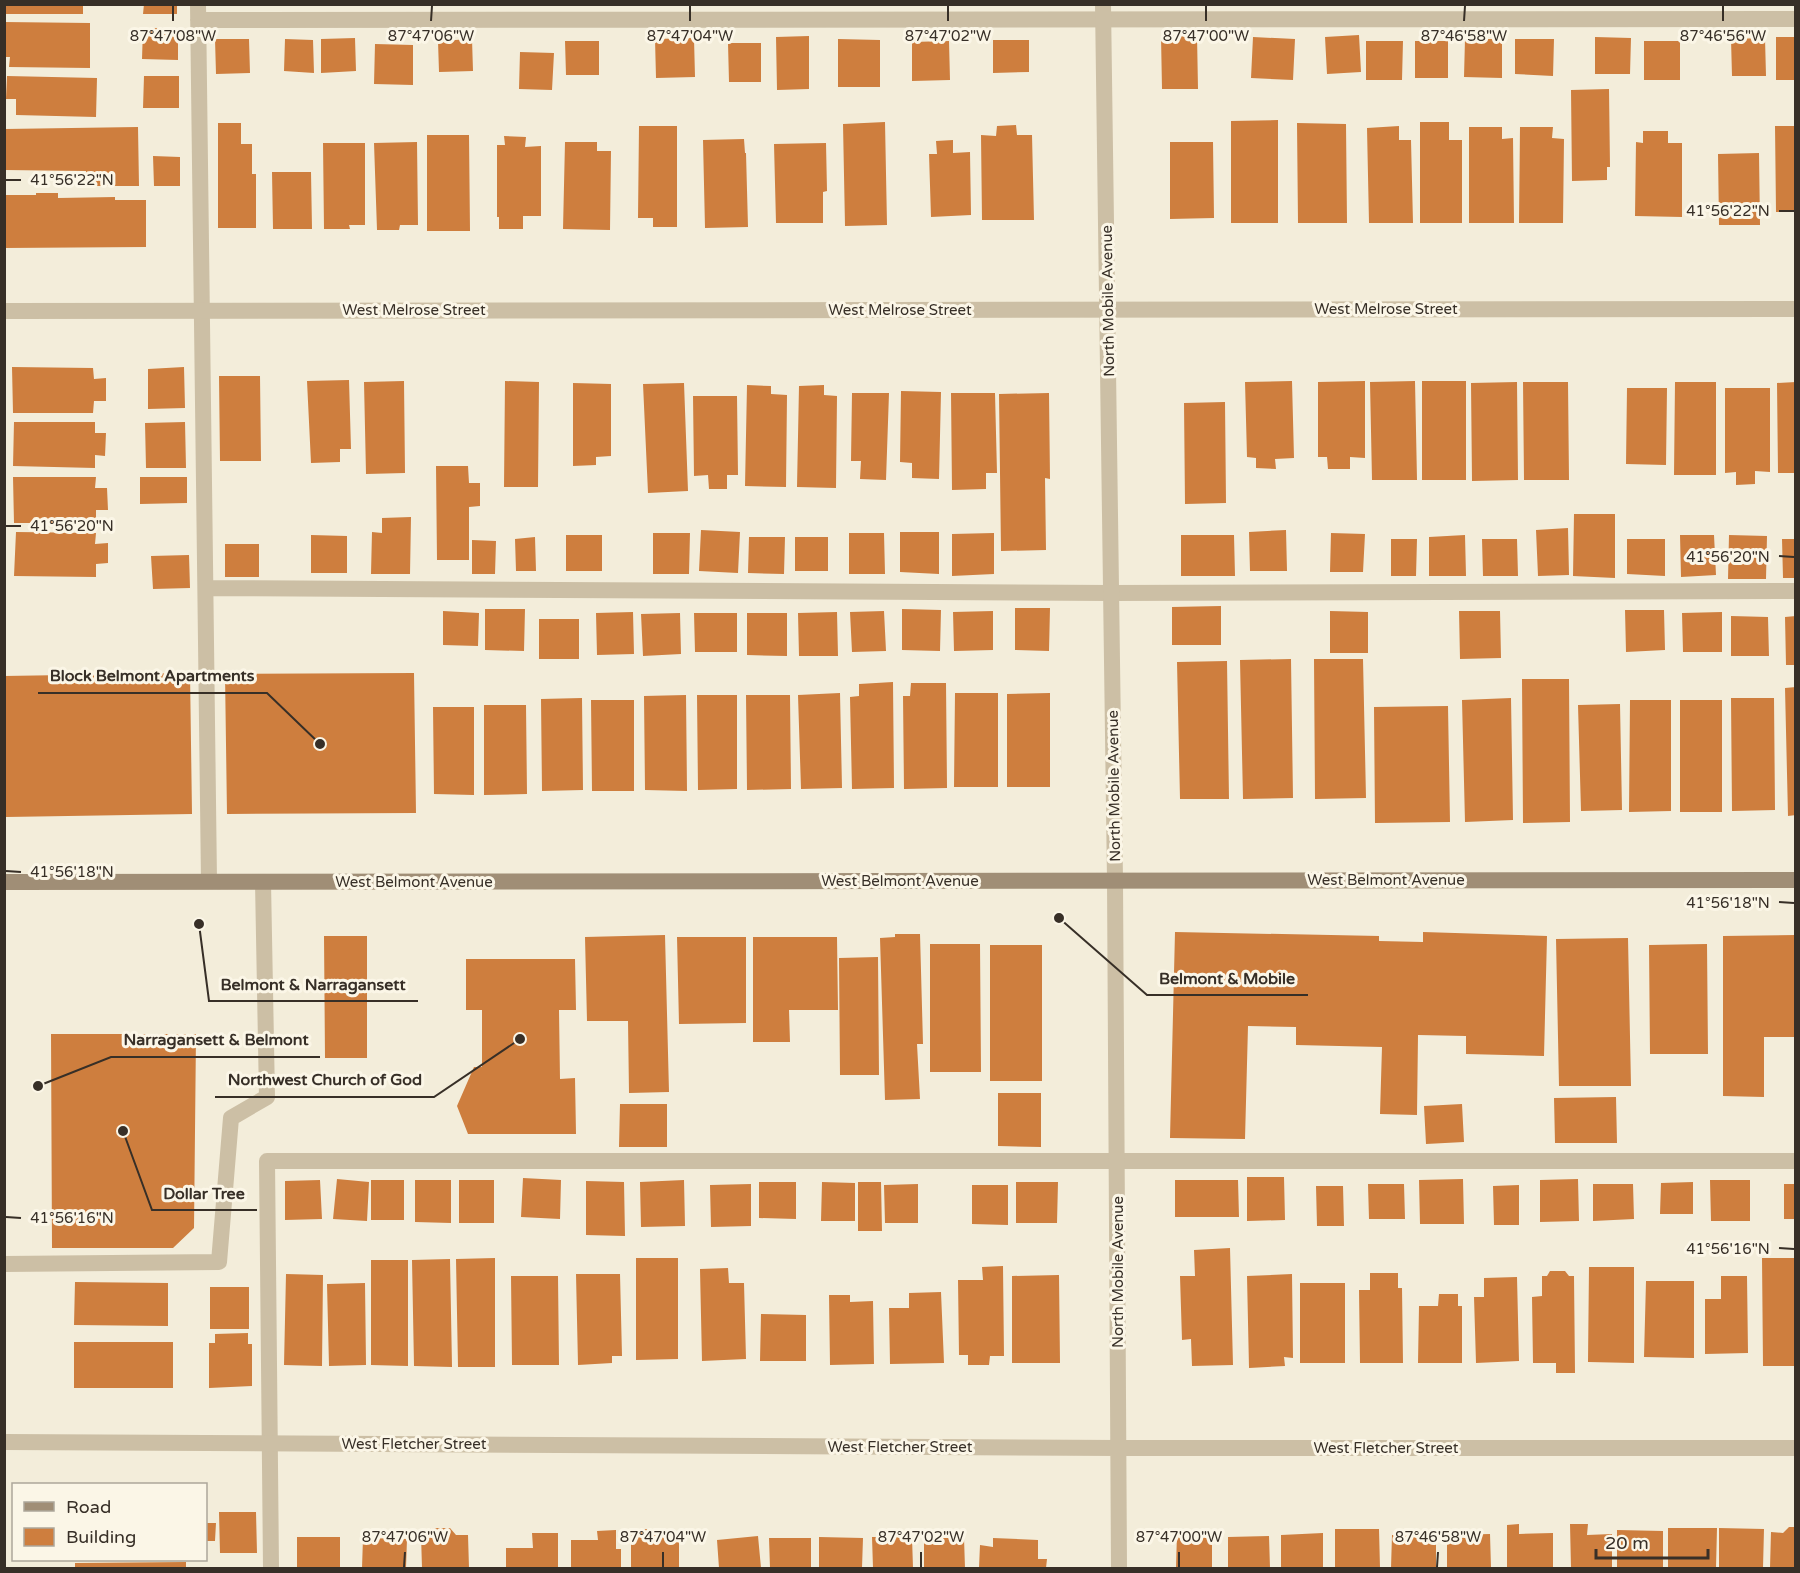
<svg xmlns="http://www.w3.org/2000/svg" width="1800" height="1573" font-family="'Varela Round',sans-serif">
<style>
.building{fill:#ce7e3e}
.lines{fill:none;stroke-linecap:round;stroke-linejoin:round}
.service{stroke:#ccbfa5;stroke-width:16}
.minor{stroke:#ccbfa5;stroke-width:16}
.secondary{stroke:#a08e76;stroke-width:16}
.ticks{fill:none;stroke:#372f27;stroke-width:2}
.labels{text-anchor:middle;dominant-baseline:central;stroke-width:6;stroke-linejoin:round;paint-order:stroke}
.street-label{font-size:15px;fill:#372f27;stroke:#fbf6e7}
.ticks-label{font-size:15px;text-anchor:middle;fill:#372f27;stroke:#fbf6e7;stroke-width:6;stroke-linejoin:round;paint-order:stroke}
.leader{fill:none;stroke:#372f27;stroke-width:2}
.callout-dot{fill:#372f27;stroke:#fbf6e7;stroke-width:2}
.callout-label{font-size:16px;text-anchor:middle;font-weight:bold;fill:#372f27;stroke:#fbf6e7;stroke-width:6;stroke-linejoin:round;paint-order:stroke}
</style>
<rect width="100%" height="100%" fill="#f3edda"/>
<!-- building -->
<path class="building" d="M144 4H177V14H143Z
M4 5H83V14H4Z
M4 22 90 23V68L9 67 10 57H4Z
M143 28H178V60L142 59Z
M1197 35 1198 89H1162L1161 36Z
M1359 35 1361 72 1327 74 1325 37Z
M809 36V89L777 90 776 37Z
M1253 37 1295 39 1293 80 1251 78Z
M1595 37 1631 38 1630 74H1595Z
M1776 37H1796V80H1776Z
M355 38 356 71 321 73V39Z
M694 38 695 77 656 78 655 39Z
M1765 38 1766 76H1732L1731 39Z
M215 39H249L250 73 216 74Z
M285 39 313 40 314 73 284 71Z
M472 39 473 71 439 72 438 41Z
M838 39 880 40V87H838Z
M1465 39H1502V78L1464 77Z
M1515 39H1554L1553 76 1515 74Z
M993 40H1029V72L993 73Z
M565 41H599V75H566Z
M949 41 950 80 912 81V42Z
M1366 41H1403L1402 80H1366Z
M1415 41H1448V78H1415Z
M1644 41H1680V80H1644Z
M728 43H761V82H729Z
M375 44 413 45V85L374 84Z
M520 52 554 53 552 90 519 89Z
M7 76 97 78 96 117 16 115V99H6Z
M144 76H179V108H143Z
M1609 89 1610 167H1607V180L1572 181 1571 90Z
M1278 120V223H1231V121Z
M885 122 887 225 845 226 843 124Z
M1420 122H1449V140H1462V223H1420Z
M218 123H241V144H252V174H256V228H218Z
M1297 123 1346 124 1347 223H1298Z
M1016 125 1017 135H1032L1034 220H982L981 135 996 136 997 126Z
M639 126H677V227H653V218H638Z
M1399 126V140H1411L1413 223H1369L1367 128Z
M1775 126H1796V212H1776Z
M138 127 139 186H86V171L5 170V129Z
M1469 127H1502V139L1513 138 1514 223H1469Z
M1520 127H1553L1552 138 1564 139 1563 223H1519Z
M1643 131H1668V143H1682V217L1635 216 1636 142 1643 143Z
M427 135H469L470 231H427Z
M504 136 526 137 525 147 541 146V216H523V229H499V217H497V145H505Z
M744 139 745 153H746L748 227 705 228 703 140Z
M953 140V153L970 152 971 215 931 217 929 154H937L936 141Z
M417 142 418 225H400L399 230H377L374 143Z
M565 142H597V151H611L610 230 563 229Z
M1170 142H1213L1214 218 1170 219Z
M323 143H365V225H349L350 229H324Z
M826 143 827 191 823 192V223H776L774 144Z
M1759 153 1760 225H1719L1718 154Z
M153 156 180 157V186H154Z
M272 172H311L312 229H273Z
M36 193H58V198L115 197V200H146V247L4 248V195H36Z
M12 367 93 368 94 379 106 378V401H94L93 413H13Z
M184 367 185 408 148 409V369Z
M219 376H260L261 461H220Z
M349 380 351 449H340V462L311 463 307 381Z
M404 381 405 473 366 474 364 382Z
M505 381 539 382 538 487H504Z
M1292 381 1294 458 1275 459 1276 469 1256 468V458L1247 457 1245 382Z
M1365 381V458L1350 457V469H1328L1327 457H1318V382Z
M1415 381 1417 480H1372L1370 382Z
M1422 381H1466V480H1422Z
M1517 382 1518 480 1472 481 1471 383Z
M1523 382H1568L1569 480H1524Z
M1675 382H1716V475H1674Z
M1796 382V473H1778L1777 383Z
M573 383 611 384V456L596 457V465L573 466Z
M684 383 688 491 648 493 643 384Z
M747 385 771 386V394L787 395 786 487 745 486Z
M824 385V395L837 396 836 488 797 487 799 386Z
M1627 388H1667L1666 465 1626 464Z
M1725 388H1770V472L1755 471V484L1736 485V472L1725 473Z
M901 391 941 392 939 479 912 478V463L900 462Z
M852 393H889L886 480 860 479 861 461H851Z
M951 393H995L997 473H986V489L952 490Z
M1049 393 1050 479 1045 478 1046 550 1001 551 999 394Z
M693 396H737L738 475H727V489H709L708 475 694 476Z
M1225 402 1226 503 1185 504 1184 403Z
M14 422H95V433H106L105 456 95 455V468L13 466Z
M185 422 186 468H146L145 423Z
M436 466H468L469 483H480V506L469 507V560H437Z
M13 477H96L95 488H107L108 510H96V523H14Z
M140 477H187V503L140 504Z
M1574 514H1615V578L1573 576Z
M411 517 410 574H371L372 532 382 533V518Z
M1568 528 1569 575 1538 576 1536 530Z
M701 530 740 532 738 573 699 571Z
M1286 530 1287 571H1250L1249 532Z
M16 532 96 533 95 544 108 543V563L96 564V577L14 576Z
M900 532H939V574L900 572Z
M653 533H690L689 574H653Z
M849 533H884L885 574H849Z
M994 533V574L952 576V534Z
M1331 533 1365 534 1363 572H1330Z
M311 535 347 536V573H311Z
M566 535H602V571H566Z
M1181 535H1234L1235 576H1181Z
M1465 535 1466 576H1429V537Z
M1680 535H1714L1716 575 1681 577Z
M1729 535 1767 536 1766 579H1728Z
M535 537 536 571H516L515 539Z
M749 537H785L784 574 748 573Z
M795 537H828V571H795Z
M1391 539H1417L1416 576H1391Z
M1482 539H1517L1518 576H1483Z
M1627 539H1665V576L1627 574Z
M1782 539H1796V578H1783Z
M472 540 496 541 495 574H472Z
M225 544H259V577H225Z
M189 555 190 588 153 589 151 556Z
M1221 606V645H1172V607Z
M1015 608H1050L1049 651 1015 650Z
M485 609H525L524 651 485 650Z
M902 609 941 610 940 651 902 650Z
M1625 610H1664L1665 650 1626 652Z
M443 611 479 613 478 646 443 645Z
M884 611 886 651 852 652 850 612Z
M993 611V650L954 651 953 612Z
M1330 611 1368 612V653H1330Z
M1459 611H1500L1501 658 1460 659Z
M633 612 634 654 597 655 596 613Z
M837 612 838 656H799L798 613Z
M1722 612V652H1683L1682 613Z
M680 613 681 654 643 656 641 614Z
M694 613H737V652H695Z
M747 613H787V656L747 655Z
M1731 616 1768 617 1769 656H1731Z
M1796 616V665H1786L1785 617Z
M539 619H579V659H539Z
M1291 659 1293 798 1243 799 1240 660Z
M1314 659H1363L1366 798 1315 799Z
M1227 661 1229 799H1180L1177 662Z
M190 673 192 814 6 817 4 676Z
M414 673 416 813 227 814 225 674Z
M1522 679H1569L1570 822 1523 823Z
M893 682 894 788 852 789 850 697 859 696V684Z
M911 683H946L947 788 904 789 903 696H910Z
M1796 687V815L1788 816 1785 688Z
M840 693 842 788 801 789 798 695Z
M955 693H998V787H954Z
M1050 693V787H1007V694Z
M686 695 687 791 645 790 644 696Z
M697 695H737V789L698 790Z
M746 695H790L791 789 747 790Z
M582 698 583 790 542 791 541 699Z
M1511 698 1513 820 1465 822 1462 700Z
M1731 698H1774L1775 810 1732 811Z
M591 700H634V791H592Z
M1630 700H1671V811L1629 812Z
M1680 700H1722V812H1680Z
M1620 704 1622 810 1581 811 1578 705Z
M484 705H526L527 794 484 795Z
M1448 706 1450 822 1375 823 1374 707Z
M433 707H474V795L434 794Z
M1175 932 1379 936V941L1423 942V932L1547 936 1544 1056 1466 1054V1036L1418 1035 1417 1115 1380 1114 1382 1047 1296 1045V1027L1248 1026 1245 1139 1170 1138Z
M895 934H920L923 1044H917L920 1099 885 1100 880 938 895 937Z
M665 935 669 1092 629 1093 628 1021H587L585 937Z
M1796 935V1037H1764V1097L1723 1096V936Z
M324 936H367V1058H325Z
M677 937H746V1023L679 1024Z
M753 937H837L838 1010H789L790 1042H753Z
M1628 938 1631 1086H1559L1556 939Z
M930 944H980L981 1072H930Z
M1707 944 1708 1054H1650L1649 945Z
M990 945H1042V1081H990Z
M878 957 879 1075H840L839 958Z
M466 959H575L576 1010H559L560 1079 575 1078 576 1134H468L457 1106 474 1067H482V1010H466Z
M51 1034H196L194 1228 173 1248H52Z
M998 1093H1041V1147L998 1146Z
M1616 1097 1617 1143H1555L1554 1098Z
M620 1104H667V1147H619Z
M1462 1104 1464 1142 1426 1144 1424 1106Z
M1247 1177H1284L1285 1220 1247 1221Z
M523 1178 561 1180 560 1219 521 1217Z
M337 1179 369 1182 367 1221 333 1219Z
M1463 1179 1464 1224H1420L1419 1180Z
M1578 1179 1579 1221 1540 1222V1180Z
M320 1180 322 1219 285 1220V1181Z
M371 1180H404V1220H371Z
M415 1180H451V1223L415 1222Z
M459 1180H494V1223H459Z
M684 1180 685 1226 641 1227 640 1182Z
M1175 1180H1238L1239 1217H1175Z
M1710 1180H1750V1221H1711Z
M586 1181 624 1182 625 1236 586 1235Z
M759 1182H796V1219L759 1218Z
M822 1182 855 1183V1221H821Z
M858 1182H881L882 1231H858Z
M1016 1182H1058L1057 1223H1016Z
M1693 1182V1214H1660L1661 1183Z
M751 1184V1226L711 1227 710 1185Z
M918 1184V1223H885L884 1185Z
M1368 1184H1404L1405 1219H1369Z
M1593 1184H1633L1634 1219 1593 1221Z
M1784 1184H1796V1219H1784Z
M972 1185H1008V1225L972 1224Z
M1519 1185V1225H1494L1493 1186Z
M1316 1186H1343L1344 1226H1317Z
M1230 1248 1233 1365 1192 1366 1191 1339 1182 1340 1180 1276H1195L1194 1250Z
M495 1258V1367H458L456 1259Z
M636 1258H678V1359L636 1360Z
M1762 1258H1796V1366H1763Z
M450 1259 452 1367 414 1366 412 1260Z
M371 1260H408V1366L371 1365Z
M1003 1266 1004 1356H990L989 1365H968V1355H959L958 1280H983L982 1267Z
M1589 1267H1634V1363L1588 1362Z
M728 1268 729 1283H744L746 1359 702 1361 700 1269Z
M1550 1271H1565L1569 1276H1574L1575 1373H1556V1363H1533L1532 1297 1542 1296V1276H1547Z
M1370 1273H1398V1288H1402L1403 1363H1360L1359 1290H1370Z
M286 1274 323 1275 322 1366 284 1365Z
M576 1274H620L622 1356H612V1363L578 1365Z
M1292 1274 1293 1358 1284 1357 1285 1366 1249 1368 1247 1276Z
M1059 1275 1060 1363H1012V1276Z
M511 1276H558L559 1365H512Z
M1721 1276H1747L1748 1353 1705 1354V1299H1721Z
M1517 1277 1519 1361 1476 1363 1474 1297H1484V1278Z
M1646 1281H1694V1358L1644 1357Z
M75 1282 168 1283V1326L74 1325Z
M365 1283 366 1365 329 1366 327 1284Z
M1300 1283H1345V1363H1300Z
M210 1287H249V1329H210Z
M941 1292 944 1363 890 1364 889 1308H909V1293Z
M1439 1294H1458V1306H1462V1363H1418L1419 1306H1438Z
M829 1295H850V1302L873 1301 874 1364 830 1365Z
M761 1314 806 1315V1361H760Z
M248 1333V1344H252V1386L209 1388V1343H215V1334Z
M74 1342H173V1388H74Z
M219 1512H256L257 1553H220Z
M206 1523H216L215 1541H206Z
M1519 1524V1534L1553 1533V1568H1507V1525Z
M1570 1524H1588L1587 1535 1612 1534V1568H1571Z
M1789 1527H1796V1568H1770L1771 1532 1783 1533Z
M431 1528H450L456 1535H468L469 1568H422L421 1535H425Z
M1668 1528H1717L1716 1568H1668Z
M1719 1528 1764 1529 1763 1568H1719Z
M639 1529H660L668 1535H679V1568H631V1534H634Z
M1335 1529H1379L1380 1568H1335Z
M616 1530V1549H621V1568H571V1540H598L597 1531Z
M1617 1530 1663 1531V1568H1617Z
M532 1533H558V1568H506V1548H533Z
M1177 1533 1212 1535V1568H1176Z
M1323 1533V1568H1281V1535Z
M1490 1534 1491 1568H1447V1535Z
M1392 1535 1436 1536V1568H1391Z
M758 1536 761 1568H719L717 1540Z
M1269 1536 1270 1568H1228V1537Z
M297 1537H340V1568H297Z
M819 1537 863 1538 862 1568H819Z
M872 1537H912L913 1568H873Z
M363 1538 407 1539 406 1568H362Z
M769 1538H811V1568H770Z
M924 1538H964L965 1568H924Z
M993 1538 1038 1540V1559H1047L1046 1568H979L980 1545 993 1547Z
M186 1562V1568H75V1563Z"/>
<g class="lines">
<!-- service -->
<path class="service" d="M198 4 209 881
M198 20 1796 19
M206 588 1111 593 1796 591
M4 1264 219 1262 231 1118 267 1097 263 882
M271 1568 267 1161H1796"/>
<!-- minor -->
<path class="minor" d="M1103 4 1115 880 1119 1568
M4 311 1796 309
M4 1442 1119 1448H1796"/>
<!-- secondary -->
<path class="secondary" d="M4 882 1796 880"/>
</g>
<!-- ticks -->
<path class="ticks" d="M173 21V6M431 21 432 6M690 21V6M948 21V6M1206 21V6M1464 21 1465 6M1723 21V6M6 180H21M1779 211H1794M6 526H21M1779 556 1794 557M6 871 21 872M1779 902 1794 903M6 1217 21 1218M1779 1248 1794 1249M404 1567 405 1552M663 1567V1552M921 1567V1552M1179 1567V1552M1437 1567 1438 1552"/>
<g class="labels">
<!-- street labels -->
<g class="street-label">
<text transform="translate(1108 301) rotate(-91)">North Mobile Avenue</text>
<text x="1386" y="309">West Melrose Street</text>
<text x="414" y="310">West Melrose Street</text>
<text x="900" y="310">West Melrose Street</text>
<text transform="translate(1114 786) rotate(-91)">North Mobile Avenue</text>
<text x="1386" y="880">West Belmont Avenue</text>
<text x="900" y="881">West Belmont Avenue</text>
<text x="414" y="882">West Belmont Avenue</text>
<text transform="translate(1118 1272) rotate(-90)">North Mobile Avenue</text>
<text x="414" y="1444">West Fletcher Street</text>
<text x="900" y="1447">West Fletcher Street</text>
<text x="1386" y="1448">West Fletcher Street</text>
</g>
</g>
<g class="ticks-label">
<text x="173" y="41">87°47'08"W</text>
<text x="431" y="41">87°47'06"W</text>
<text x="690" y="41">87°47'04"W</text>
<text x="948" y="41">87°47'02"W</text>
<text x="1206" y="41">87°47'00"W</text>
<text x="1464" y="41">87°46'58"W</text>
<text x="1723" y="41">87°46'56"W</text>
<text x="72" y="185">41°56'22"N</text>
<text x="1728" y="216">41°56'22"N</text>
<text x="72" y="531">41°56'20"N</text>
<text x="1728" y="562">41°56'20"N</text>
<text x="72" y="877">41°56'18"N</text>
<text x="1728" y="908">41°56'18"N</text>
<text x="72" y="1223">41°56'16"N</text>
<text x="1728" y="1254">41°56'16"N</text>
<text x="405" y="1542">87°47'06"W</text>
<text x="663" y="1542">87°47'04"W</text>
<text x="921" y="1542">87°47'02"W</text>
<text x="1179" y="1542">87°47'00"W</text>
<text x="1438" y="1542">87°46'58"W</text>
</g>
<!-- callouts -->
<path class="leader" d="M320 744L267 693H38M1059 918L1147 995H1308M199 924L209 1001H418M38 1086L111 1057H320M520 1039L434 1097H215M123 1131L152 1210H257"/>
<g class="callout-dot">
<circle cx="320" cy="744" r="6"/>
<circle cx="1059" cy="918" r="6"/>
<circle cx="199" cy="924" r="6"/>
<circle cx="38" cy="1086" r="6"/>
<circle cx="520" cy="1039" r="6"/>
<circle cx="123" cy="1131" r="6"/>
</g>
<g class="callout-label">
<text x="152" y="681">Block Belmont Apartments</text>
<text x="1227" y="984">Belmont &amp; Mobile</text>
<text x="313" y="990">Belmont &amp; Narragansett</text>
<text x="216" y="1045">Narragansett &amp; Belmont</text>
<text x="325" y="1085">Northwest Church of God</text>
<text x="204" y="1199">Dollar Tree</text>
</g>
<!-- border -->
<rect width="1800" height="1573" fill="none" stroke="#372f27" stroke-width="12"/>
<!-- legend -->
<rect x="12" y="1483" width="195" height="78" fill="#fbf6e7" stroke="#ada69a" stroke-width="1.5"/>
<rect x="24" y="1502" width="30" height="9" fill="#a08e76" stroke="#ada69a" stroke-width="1.5"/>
<text x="66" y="1513" font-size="18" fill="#372f27">Road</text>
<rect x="24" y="1528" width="30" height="18" fill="#ce7e3e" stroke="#ada69a" stroke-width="1.5"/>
<text x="66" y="1543" font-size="18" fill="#372f27">Building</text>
<!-- scale -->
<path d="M1596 1549v9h112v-9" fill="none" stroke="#372f27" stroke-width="3"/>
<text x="1605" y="1549" font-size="18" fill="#372f27" stroke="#fbf6e7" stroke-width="4.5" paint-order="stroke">20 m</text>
</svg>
